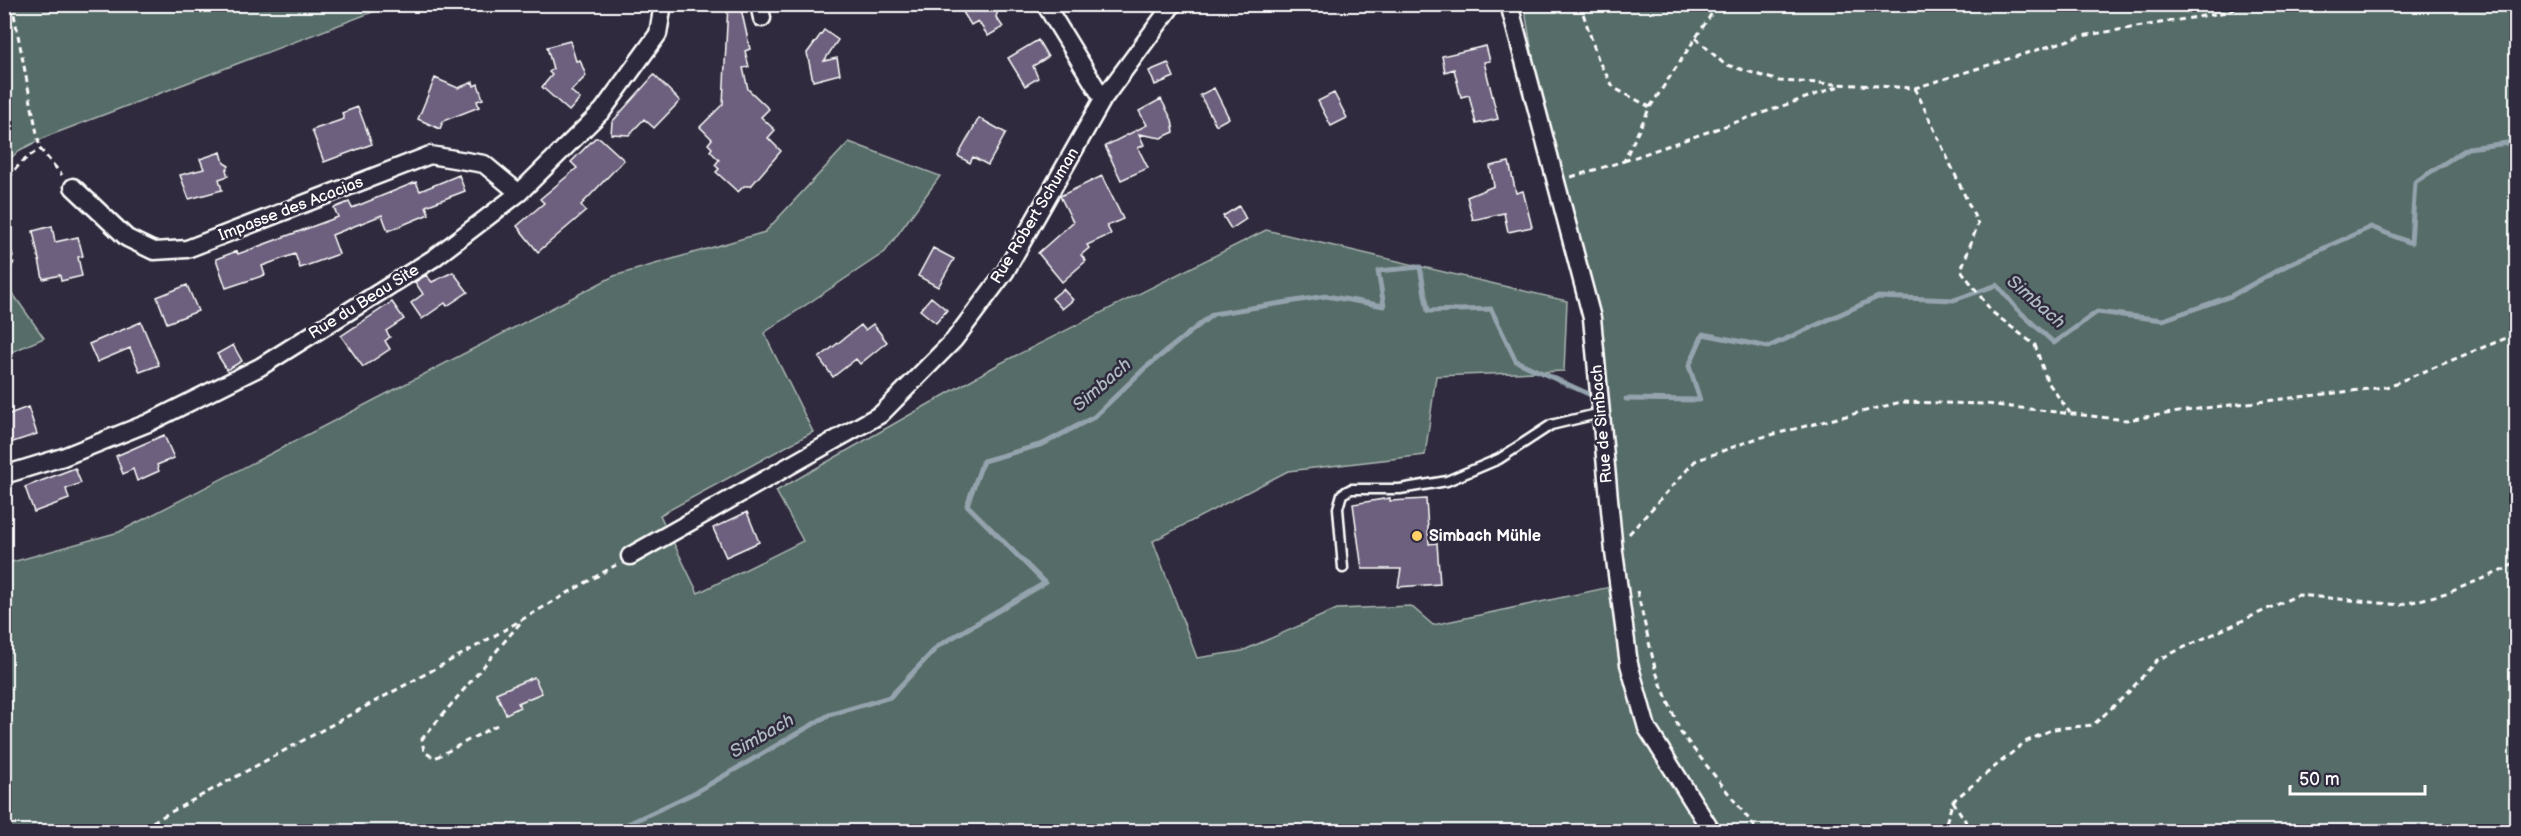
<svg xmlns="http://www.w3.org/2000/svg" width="2521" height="836" font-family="'Balsamiq Sans',sans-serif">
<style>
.green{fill:#566c67;stroke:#aab6b3;stroke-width:1.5}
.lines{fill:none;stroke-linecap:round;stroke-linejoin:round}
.stream{stroke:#94a3ad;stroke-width:5}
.building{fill:#6d617e;stroke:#fff;stroke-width:1.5}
.service-casing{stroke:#fff;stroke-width:13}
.minor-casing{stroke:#fff;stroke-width:21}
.path{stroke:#fff;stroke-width:3;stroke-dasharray:6 4.5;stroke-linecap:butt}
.service{stroke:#2f2a3d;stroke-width:8}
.minor{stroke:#2f2a3d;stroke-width:16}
.poi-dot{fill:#ffd166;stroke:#2f2a3d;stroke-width:2}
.labels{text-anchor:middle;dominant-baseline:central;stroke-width:5;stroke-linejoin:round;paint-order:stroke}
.street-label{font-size:16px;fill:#fff;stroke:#2f2a3d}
.poi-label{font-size:16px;font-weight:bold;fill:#fff;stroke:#2f2a3d;text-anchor:start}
.water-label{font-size:18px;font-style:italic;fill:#afbac1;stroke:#2f2a3d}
</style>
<rect width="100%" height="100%" fill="#2f2a3d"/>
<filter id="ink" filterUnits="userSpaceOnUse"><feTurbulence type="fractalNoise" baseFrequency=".0167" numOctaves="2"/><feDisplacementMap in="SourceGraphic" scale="12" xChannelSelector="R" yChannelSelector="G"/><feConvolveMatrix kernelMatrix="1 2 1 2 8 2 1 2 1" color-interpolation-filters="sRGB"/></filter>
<g filter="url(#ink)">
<!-- green -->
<path class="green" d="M5 4H391V5L48 136 20 150 5 163Z
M1524 5H2516V831L5 832V564L119 532 614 276 765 232 849 142 940 176 885 252 764 333 813 432 660 515 698 593 803 541 776 491 999 364 1266 230 1567 301 1564 371 1436 376 1425 455 1288 471 1153 541 1197 658 1242 651 1337 609 1411 606 1433 625 1620 585 1605 398 1554 182Z
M4 281 44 338 5 355H4Z"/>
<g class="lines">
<!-- stream -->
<path class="stream" d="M1626 399 1700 400 1689 366 1703 334 1768 347 1878 297 1954 300 1997 285 2017 309 2054 343 2097 312 2163 320 2231 296 2291 263 2371 227 2411 243 2415 182 2468 148 2516 142
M611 832 696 792 829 715 890 697 938 646 1045 583 967 505 983 461 1043 444 1094 417 1145 368 1213 314 1326 296 1384 306 1378 271 1420 267 1428 311 1491 309 1516 361 1591 395"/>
</g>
<!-- building -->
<path class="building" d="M728 4H740L750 49 745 51 749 67 743 68 748 89 769 109 761 117 775 130 768 138 781 151 751 186H744L738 192 716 172 719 169 715 165 719 160 710 151 712 148 708 144 712 139 700 127 723 104Z
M958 4H1000L996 17 1003 27 988 36 978 21 971 25Z
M824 30 838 40 824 61 837 58 840 74 813 81 807 53Z
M1038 40 1048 57 1033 66 1038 78 1025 86 1008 58Z
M570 41 576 61 580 60 586 76 571 91 580 99 569 111 542 87 552 75 549 72 553 69 547 47Z
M1486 46 1490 61 1484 62 1498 119 1476 124 1469 95 1461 97 1454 69 1445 72 1442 56Z
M1168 63 1174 77 1155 85 1149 71Z
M654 75 680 101 654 128 644 119 629 135 611 134 612 122Z
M435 78 458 88 473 82 474 86 478 84 483 99 477 101 479 107 443 121 440 129 418 119Z
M1214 88 1229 118 1216 125 1200 95Z
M1334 93 1347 118 1331 126 1318 101Z
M1161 99 1172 120 1174 132 1161 138 1139 134 1144 145 1138 148 1148 168 1121 180 1105 146 1147 125 1139 111Z
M358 107 372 144 324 162 312 130 344 119 342 113Z
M979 118 1006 133 988 165 973 157 970 163 958 156Z
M595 138H600L624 160 581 205 586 211 538 252 517 226 544 203 540 199 577 168 571 162Z
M221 152 224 163 229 166 226 170 228 176 219 179 222 190 189 199 180 175 204 169 200 159Z
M1509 162 1516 193 1523 191 1532 227 1508 232 1504 213 1473 220 1467 197 1494 186 1490 166Z
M459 175 465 191 426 206 429 214 388 231 382 215 332 235 339 254 300 268 295 254 262 266 265 275 226 288 216 259 237 251 238 254 338 217 334 208 349 202 352 208 416 182 420 191Z
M1102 176 1123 219 1107 226 1111 234 1087 245 1089 248 1081 255 1086 261 1062 282 1038 253 1073 222 1060 196Z
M1239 206 1246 219 1231 229 1223 216Z
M52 226 55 242 78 237 83 256 78 257 82 276 61 281 60 275 43 279 33 231Z
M933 248 954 259 938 287 918 276Z
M453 272 468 292 447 306 445 303 422 319 411 303 423 294 415 282 426 275 432 282Z
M187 285 198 311 167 323 157 297Z
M1063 289 1073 300 1062 309 1052 298Z
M931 297 947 310 936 323 920 310Z
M392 302 404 319 386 331 390 337 385 341 390 349 363 367 341 336Z
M141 322 159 365 140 372 130 348 97 362 89 344Z
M873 324 887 342 860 364 856 359 833 377 819 358 861 325 865 330Z
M233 345 242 361 227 370 217 354Z
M28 407 37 434 4 445V416Z
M164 435 174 458 157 465 159 471 137 481 133 469 123 474 116 456Z
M75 468 81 483 66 489 69 499 34 512 25 487Z
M1390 498V501L1426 499 1429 544 1437 543 1440 584 1398 587 1401 569H1362L1353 504Z
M747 512 759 542 726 557 713 528Z
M534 677 542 693 518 703 520 707 506 714 496 693Z"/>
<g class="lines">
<defs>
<path id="service" d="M1343 568 1338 508 1342 494 1351 489H1400L1447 481 1499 459 1551 425 1601 413"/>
<path id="minor" d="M759 4 762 18
M1045 4 1103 99
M1509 4 1592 318 1614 552 1629 664 1647 728 1712 832
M73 187 127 238 154 251 187 249 430 155 484 164 519 193
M4 475 63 457 148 423 260 367 434 258 519 193 603 110 658 34 663 4
M630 556 881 414 954 340 1005 272 1103 99 1173 4"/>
</defs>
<!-- service casing -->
<use href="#service" class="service-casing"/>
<!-- minor casing -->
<use href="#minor" class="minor-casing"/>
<!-- path -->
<path class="path" d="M12 4 40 149 62 175
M1580 4 1599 62 1614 88 1650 107
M1696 38 1724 64 1779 81 1915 88 2082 36 2227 12 2245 4
M1915 88 1978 224 1961 270 1992 312 2035 345 2047 381 2070 413
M1624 161 1840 86
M1571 177 1624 161 1650 107 1718 4
M4 188C13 169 22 160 40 149
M4 210 13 262 4 281
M1629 534 1695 461 1755 439 1901 402 1986 404 2126 420 2205 408 2386 387 2516 334
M1637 591 1656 672 1681 733 1759 832
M497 725 435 758 424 752 422 739 521 622
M1953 801 1972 832
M134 832 468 651 616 565
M1943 832 1953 801 2025 742 2053 729 2093 725 2128 693 2157 660 2298 595 2401 605 2450 592 2508 568 2516 561"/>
<!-- service -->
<use href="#service" class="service"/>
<!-- minor -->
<use href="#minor" class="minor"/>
</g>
</g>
<!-- markers -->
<circle class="poi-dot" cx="1417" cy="536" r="6"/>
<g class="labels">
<!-- street labels -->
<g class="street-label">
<text transform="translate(291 209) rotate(-21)">Impasse des Acacias</text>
<text transform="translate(1035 216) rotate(-59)">Rue Robert Schuman</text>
<text transform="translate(364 302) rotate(-32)">Rue du Beau Site</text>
<text transform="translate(1602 424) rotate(-95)">Rue de Simbach</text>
</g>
<!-- poi labels -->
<g class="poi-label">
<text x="1429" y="536">Simbach Mühle</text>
</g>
<!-- water labels -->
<g class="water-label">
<text transform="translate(2036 302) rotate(41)">Simbach</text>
<text transform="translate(1102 385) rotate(-41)">Simbach</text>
<text transform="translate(762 736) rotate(-30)">Simbach</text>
</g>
</g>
<!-- margin -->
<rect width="2521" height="836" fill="none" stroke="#2f2a3d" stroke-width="24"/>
<rect x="12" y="12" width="2497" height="812" fill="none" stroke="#fff" stroke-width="2" filter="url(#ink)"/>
<!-- scale -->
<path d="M2290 785v9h135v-9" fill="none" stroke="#ffffff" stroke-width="3"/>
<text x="2299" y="785" font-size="18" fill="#ffffff" stroke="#2f2a3d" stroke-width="4.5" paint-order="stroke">50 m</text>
</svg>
